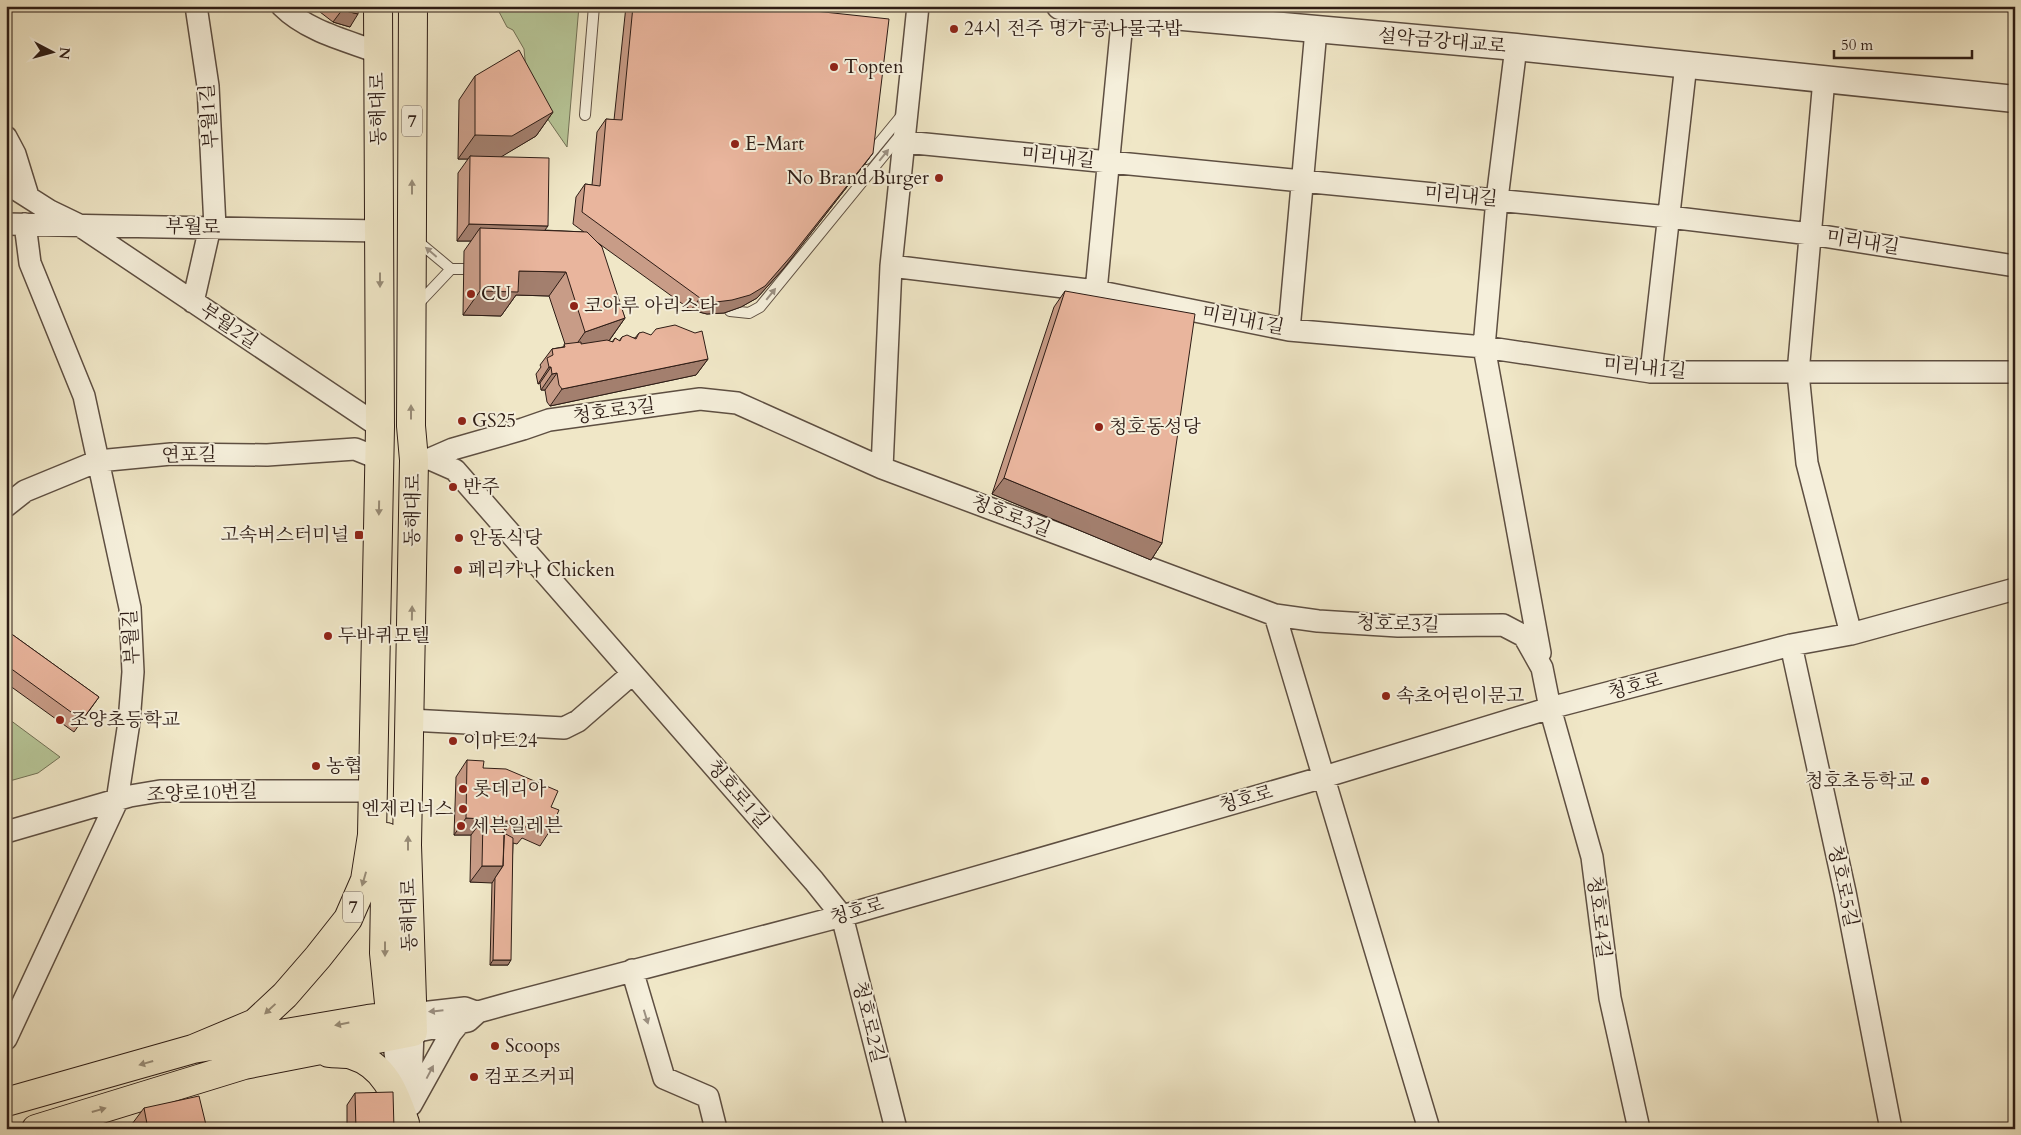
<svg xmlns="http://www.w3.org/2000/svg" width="2021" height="1135" font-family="Cardo,'Noto Serif KR',serif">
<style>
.green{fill:#b7c698;stroke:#727156}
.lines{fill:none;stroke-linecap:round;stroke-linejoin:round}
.service-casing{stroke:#5e4f42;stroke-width:12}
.minor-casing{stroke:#5e4f42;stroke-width:24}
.tertiary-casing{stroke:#5e4f42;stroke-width:29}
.primary-casing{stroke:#2d1c15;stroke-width:30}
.service{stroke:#f5efdb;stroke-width:10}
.minor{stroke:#f5efdb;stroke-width:21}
.tertiary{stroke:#f5efdb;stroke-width:26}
.primary{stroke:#f0e7c7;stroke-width:28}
.wall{fill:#c89c87;stroke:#2d1c15}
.shaded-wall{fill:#a37f6e;stroke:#2d1c15}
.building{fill:#e9b59d;stroke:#2d1c15}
.oneway{fill:#9b9082}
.oneway2{fill:#988c77}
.poi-dot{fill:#8f2418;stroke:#f5efdb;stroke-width:2}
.labels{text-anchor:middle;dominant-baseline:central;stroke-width:4;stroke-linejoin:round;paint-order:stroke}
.shield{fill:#f5efdb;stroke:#695b50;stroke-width:1}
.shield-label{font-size:18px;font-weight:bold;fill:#2d1c15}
.poi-label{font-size:19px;fill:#2d1c15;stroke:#f5efdb;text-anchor:start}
.street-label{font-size:19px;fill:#2d1c15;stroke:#f5efdb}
</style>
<rect width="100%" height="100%" fill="#f0e7c7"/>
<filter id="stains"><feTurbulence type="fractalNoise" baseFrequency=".004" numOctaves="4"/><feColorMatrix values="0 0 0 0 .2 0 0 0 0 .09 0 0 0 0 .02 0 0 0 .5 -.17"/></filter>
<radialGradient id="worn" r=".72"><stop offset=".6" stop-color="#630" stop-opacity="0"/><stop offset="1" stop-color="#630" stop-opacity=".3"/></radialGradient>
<!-- green -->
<path class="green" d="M496 6H579L567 147 518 76 526 70 524 49 513 30 507 27Z
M6 717 60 757 38 773 6 782Z"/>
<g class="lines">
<defs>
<path id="service" d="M585 115 594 6
M866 159 903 114
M415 239 451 269H464
M418 304 451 269
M730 311 749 313 760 307 902 133"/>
<path id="minor" d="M196 6 208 86 215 227
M282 6C307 31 345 40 377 52
M1516 47 1497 199 1484 347 1540 653
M1824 79 1798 373 1807 463 1851 634
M6 137 15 154 28 196
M905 142 1669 217 1810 234 2015 266
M6 183 50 211 79 225 380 427
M6 224 380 231
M891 266 1096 291 1289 330 1484 347 1651 372H2015
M1096 291 1123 12
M193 302 210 227
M1289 330 1316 30
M1651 372 1686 64
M430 459 455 470 814 881 842 916 896 1129
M414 460 430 459 453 449 523 429 549 420 700 399 737 403 882 468 1275 615 1318 621 1398 626 1503 625 1524 636 1542 668 1550 708 1592 857 1610 998 1639 1129
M882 468 891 266 918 6
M6 506 25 491 98 461 171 454 267 455 355 449 380 459
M1275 615 1429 1129
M1791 645 1845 892 1891 1129
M410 720 564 728 578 721 632 674
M6 832 130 796 160 791H373
M632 970 664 1078 708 1097 716 1129
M412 1014 465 1008 476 1012
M393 1035 399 1085 403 1094
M6 1039 117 801 129 722 133 672 130 608 84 396 30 263 25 224
M411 1105 451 1033 460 1022
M405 1121 406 1101 411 1083 413 1032 468 1021 478 1012 503 1005 842 916 1324 777 1550 708 1791 645 1851 634 2015 589"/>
<path id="tertiary" d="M1060 6 1516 47 2015 99"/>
<path id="primary" d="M386 837 384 953 392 1033
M193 1049 255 1023 285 995 318 957 348 919 365 880 372 835 380 427 378 6
M329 1053C336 1054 345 1053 352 1055 385 1065 395 1094 405 1123
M6 1102 193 1049 368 1019 412 1014
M36 1129 244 1065 413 1032 407 845 414 460 411 426 413 6"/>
</defs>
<!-- service casing -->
<use href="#service" class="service-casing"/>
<!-- minor casing -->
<use href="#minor" class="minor-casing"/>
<!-- tertiary casing -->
<use href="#tertiary" class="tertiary-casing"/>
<!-- primary casing -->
<use href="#primary" class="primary-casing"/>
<!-- service -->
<use href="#service" class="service"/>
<!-- minor -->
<use href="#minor" class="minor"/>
<!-- tertiary -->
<use href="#tertiary" class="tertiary"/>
<!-- primary -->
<use href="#primary" class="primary"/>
</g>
<!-- wall -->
<path class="wall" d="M320 6H359L350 27 333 22 320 12Z
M626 6H768L873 153 864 165 784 268 757 298 741 307 724 313 707 314 691 310 594 240 625 318 609 341 612 342 615 338 619 341 622 337 635 338 639 333 708 359 696 375 550 406 547 402 545 390H541L540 383 538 384 536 374 541 367 540 365 552 349 563 347 565 344 549 296 516 295 501 316 463 315 464 251 471 241H457L458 173 468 159H458L459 100 475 76 553 112 536 136 500 157 544 230 584 232 573 224 576 197 585 184 592 185 597 132 606 119 614 120Z
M1065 291 1162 543 1151 560 992 494 1054 307Z
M6 630 99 697 74 732 6 683Z
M467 760 483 768 551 807V829L540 846 522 838 517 844 513 843 508 965H490L492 882H470L471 835H454L456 777Z
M355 1093 394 1129H347V1105Z
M144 1108 207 1129H133L132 1124Z"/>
<!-- shaded-wall -->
<path class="shaded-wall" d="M342 10 358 14 350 27 333 22Z
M553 112 536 136 496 160 470 156 468 159H458L475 135Z
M873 153 864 165 784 268 757 298 741 307 724 313 707 314 691 310 700 298Z
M469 224 548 226 536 242 480 228 471 241H457Z
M519 271 566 272 549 296 516 295 501 316 463 315 480 291Z
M625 318 608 342 569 355 585 332Z
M708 359 696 375 550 406 562 389Z
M549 367H551L540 383 538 384Z
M557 373 545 390H541L552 374Z
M1004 478 1162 543 1151 560 992 494Z
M466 818 483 819 471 835H454Z
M505 821H512L501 837Z
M482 866H503L492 883 470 882Z
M493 960H511L508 965H490Z"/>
<!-- building -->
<path class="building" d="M337 6H359L358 14 342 10Z
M633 6H768L889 19 873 153 792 255 765 286 750 295 732 300 716 302 700 298 582 212 585 184 600 186 606 119 622 120Z
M519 50 553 112 512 136 475 135V76Z
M470 156 549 158 548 226 469 224Z
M480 228 587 232 602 247 625 318 585 332 566 272 519 271 518 292 480 291Z
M1065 291 1195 314 1162 543 1004 478Z
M675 325 695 333 702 331 708 359 562 389 559 385 557 373 552 374 551 367H549L547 358 553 355 552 349 565 347 564 344 581 342V344L607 340 613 342 615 338 620 341 622 337 627 335 636 339 639 333 643 332 651 335 656 329Z
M6 630 99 697 82 720 6 665Z
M467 760 484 761 483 768 506 769 558 791 551 807 559 810 551 829 532 821 528 828 512 821H505L503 866H482L483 819 466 818Z
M504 833 513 838 511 960H493L495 878 503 866Z
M393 1092 394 1129H356L355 1093Z
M199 1096 207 1129H148L144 1108Z"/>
<!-- one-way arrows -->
<defs><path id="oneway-solid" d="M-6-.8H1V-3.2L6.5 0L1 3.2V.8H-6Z" transform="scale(1.25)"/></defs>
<g class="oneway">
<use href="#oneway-solid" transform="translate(884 155) rotate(-51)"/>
<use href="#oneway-solid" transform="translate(431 252) rotate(-139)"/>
<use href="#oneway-solid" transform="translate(771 294) rotate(-51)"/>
<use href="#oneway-solid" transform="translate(436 1011) rotate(174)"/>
<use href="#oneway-solid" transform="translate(646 1017) rotate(73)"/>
<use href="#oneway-solid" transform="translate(430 1072) rotate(-62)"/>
</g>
<g class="oneway2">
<use href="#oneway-solid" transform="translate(412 187) rotate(-90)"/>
<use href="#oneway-solid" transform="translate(380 280) rotate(90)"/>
<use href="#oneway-solid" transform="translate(411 412) rotate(-90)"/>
<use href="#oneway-solid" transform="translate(379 508) rotate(91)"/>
<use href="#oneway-solid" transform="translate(412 613) rotate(-89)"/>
<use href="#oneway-solid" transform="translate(408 843) rotate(-90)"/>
<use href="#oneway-solid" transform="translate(364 879) rotate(106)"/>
<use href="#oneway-solid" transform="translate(385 949) rotate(90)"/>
<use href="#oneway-solid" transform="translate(270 1009) rotate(137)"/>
<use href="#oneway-solid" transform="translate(342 1024) rotate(169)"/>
<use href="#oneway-solid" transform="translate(146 1063) rotate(164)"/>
<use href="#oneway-solid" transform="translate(99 1110) rotate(-16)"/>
</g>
<!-- markers -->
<g class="poi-dot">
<circle cx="954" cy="29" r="5"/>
<circle cx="834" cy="67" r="5"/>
<circle cx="735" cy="144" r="5"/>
<circle cx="939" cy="178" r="5"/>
<circle cx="471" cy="294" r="5"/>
<circle cx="574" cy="306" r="5"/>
<circle cx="462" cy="421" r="5"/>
<circle cx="1099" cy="427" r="5"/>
<circle cx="453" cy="487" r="5"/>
<rect x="354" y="530" width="10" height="10" rx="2.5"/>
<circle cx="459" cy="538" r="5"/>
<circle cx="458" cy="570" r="5"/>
<circle cx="328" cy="636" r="5"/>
<circle cx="1386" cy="696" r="5"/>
<circle cx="60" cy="720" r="5"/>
<circle cx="453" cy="741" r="5"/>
<circle cx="316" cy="766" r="5"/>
<circle cx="1925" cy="781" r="5"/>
<circle cx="463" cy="789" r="5"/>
<circle cx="463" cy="809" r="5"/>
<circle cx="461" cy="826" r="5"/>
<circle cx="495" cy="1046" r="5"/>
<circle cx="474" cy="1077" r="5"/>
</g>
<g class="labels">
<!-- shield labels -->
<g class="shield">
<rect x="402" y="105.5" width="20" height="31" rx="4"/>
<rect x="343" y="891.5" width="20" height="31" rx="4"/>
</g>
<g class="shield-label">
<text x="412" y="121">7</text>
<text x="353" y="907">7</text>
</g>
<!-- poi labels -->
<g class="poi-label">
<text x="964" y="29">24시 전주 명가 콩나물국밥</text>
<text x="844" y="67">Topten</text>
<text x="745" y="144">E-Mart</text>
<text x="929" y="178" text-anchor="end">No Brand Burger</text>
<text x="481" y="294">CU</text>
<text x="584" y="306">코아루 아리스타</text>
<text x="472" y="421">GS25</text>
<text x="1109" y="427">청호동성당</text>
<text x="463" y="487">반주</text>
<text x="349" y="535" text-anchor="end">고속버스터미널</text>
<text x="469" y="538">안동식당</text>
<text x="468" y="570">페리카나 Chicken</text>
<text x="338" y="636">두바퀴모텔</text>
<text x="1396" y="696">속초어린이문고</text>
<text x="70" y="720">조양초등학교</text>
<text x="463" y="741">이마트24</text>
<text x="326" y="766">농협</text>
<text x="1915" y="781" text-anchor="end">청호초등학교</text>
<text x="473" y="789">롯데리아</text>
<text x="453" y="809" text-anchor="end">엔제리너스</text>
<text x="471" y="826">세븐일레븐</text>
<text x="505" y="1046">Scoops</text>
<text x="484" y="1077">컴포즈커피</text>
</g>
<!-- street labels -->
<g class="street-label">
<text transform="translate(1442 41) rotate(5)">설악금강대교로</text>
<text transform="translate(378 109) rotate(-91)">동해대로</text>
<text transform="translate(209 116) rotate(-94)">부월1길</text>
<text transform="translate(1058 157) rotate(6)">미리내길</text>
<text transform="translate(1461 196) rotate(5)">미리내길</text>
<text transform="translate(193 227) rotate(1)">부월로</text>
<text transform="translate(1863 242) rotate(9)">미리내길</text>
<text transform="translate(1243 320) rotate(11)">미리내1길</text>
<text transform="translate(229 326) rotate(34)">부월2길</text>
<text transform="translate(1645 368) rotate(5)">미리내1길</text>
<text transform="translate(614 411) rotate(-8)">청호로3길</text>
<text transform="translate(189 455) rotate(-1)">연포길</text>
<text transform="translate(413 510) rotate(-89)">동해대로</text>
<text transform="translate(1011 516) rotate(21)">청호로3길</text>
<text transform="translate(1398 624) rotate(2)">청호로3길</text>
<text transform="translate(131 637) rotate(-93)">부월길</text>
<text transform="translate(1635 686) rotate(-15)">청호로</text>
<text transform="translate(202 793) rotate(-2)">조양로10번길</text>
<text transform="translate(738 794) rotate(49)">청호로1길</text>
<text transform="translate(1246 799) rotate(-16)">청호로</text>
<text transform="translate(1843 886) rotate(78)">청호로5길</text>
<text transform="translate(857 911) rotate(-16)">청호로</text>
<text transform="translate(409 915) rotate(-91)">동해대로</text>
<text transform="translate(1599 917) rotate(83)">청호로4길</text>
<text transform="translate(869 1022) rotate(76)">청호로2길</text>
</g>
</g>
<!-- margin -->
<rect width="2021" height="1135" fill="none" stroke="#f0e7c7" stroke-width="25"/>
<rect x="8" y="8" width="2006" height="1120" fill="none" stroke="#2d1c15" stroke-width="2.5"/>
<rect x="12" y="12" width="1996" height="1110" fill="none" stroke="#2d1c15"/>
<!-- north arrow -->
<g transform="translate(52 52) rotate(96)" stroke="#f5efdb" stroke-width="4" paint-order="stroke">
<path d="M0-4L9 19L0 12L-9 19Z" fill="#2d1c15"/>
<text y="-8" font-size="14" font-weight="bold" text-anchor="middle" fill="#2d1c15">N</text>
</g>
<!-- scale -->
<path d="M1834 50v8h138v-8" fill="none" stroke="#2d1c15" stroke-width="2.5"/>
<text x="1841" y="50" font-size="15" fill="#2d1c15" stroke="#f5efdb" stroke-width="4" paint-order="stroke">50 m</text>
<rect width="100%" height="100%" filter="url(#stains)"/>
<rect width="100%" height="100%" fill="url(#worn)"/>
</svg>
